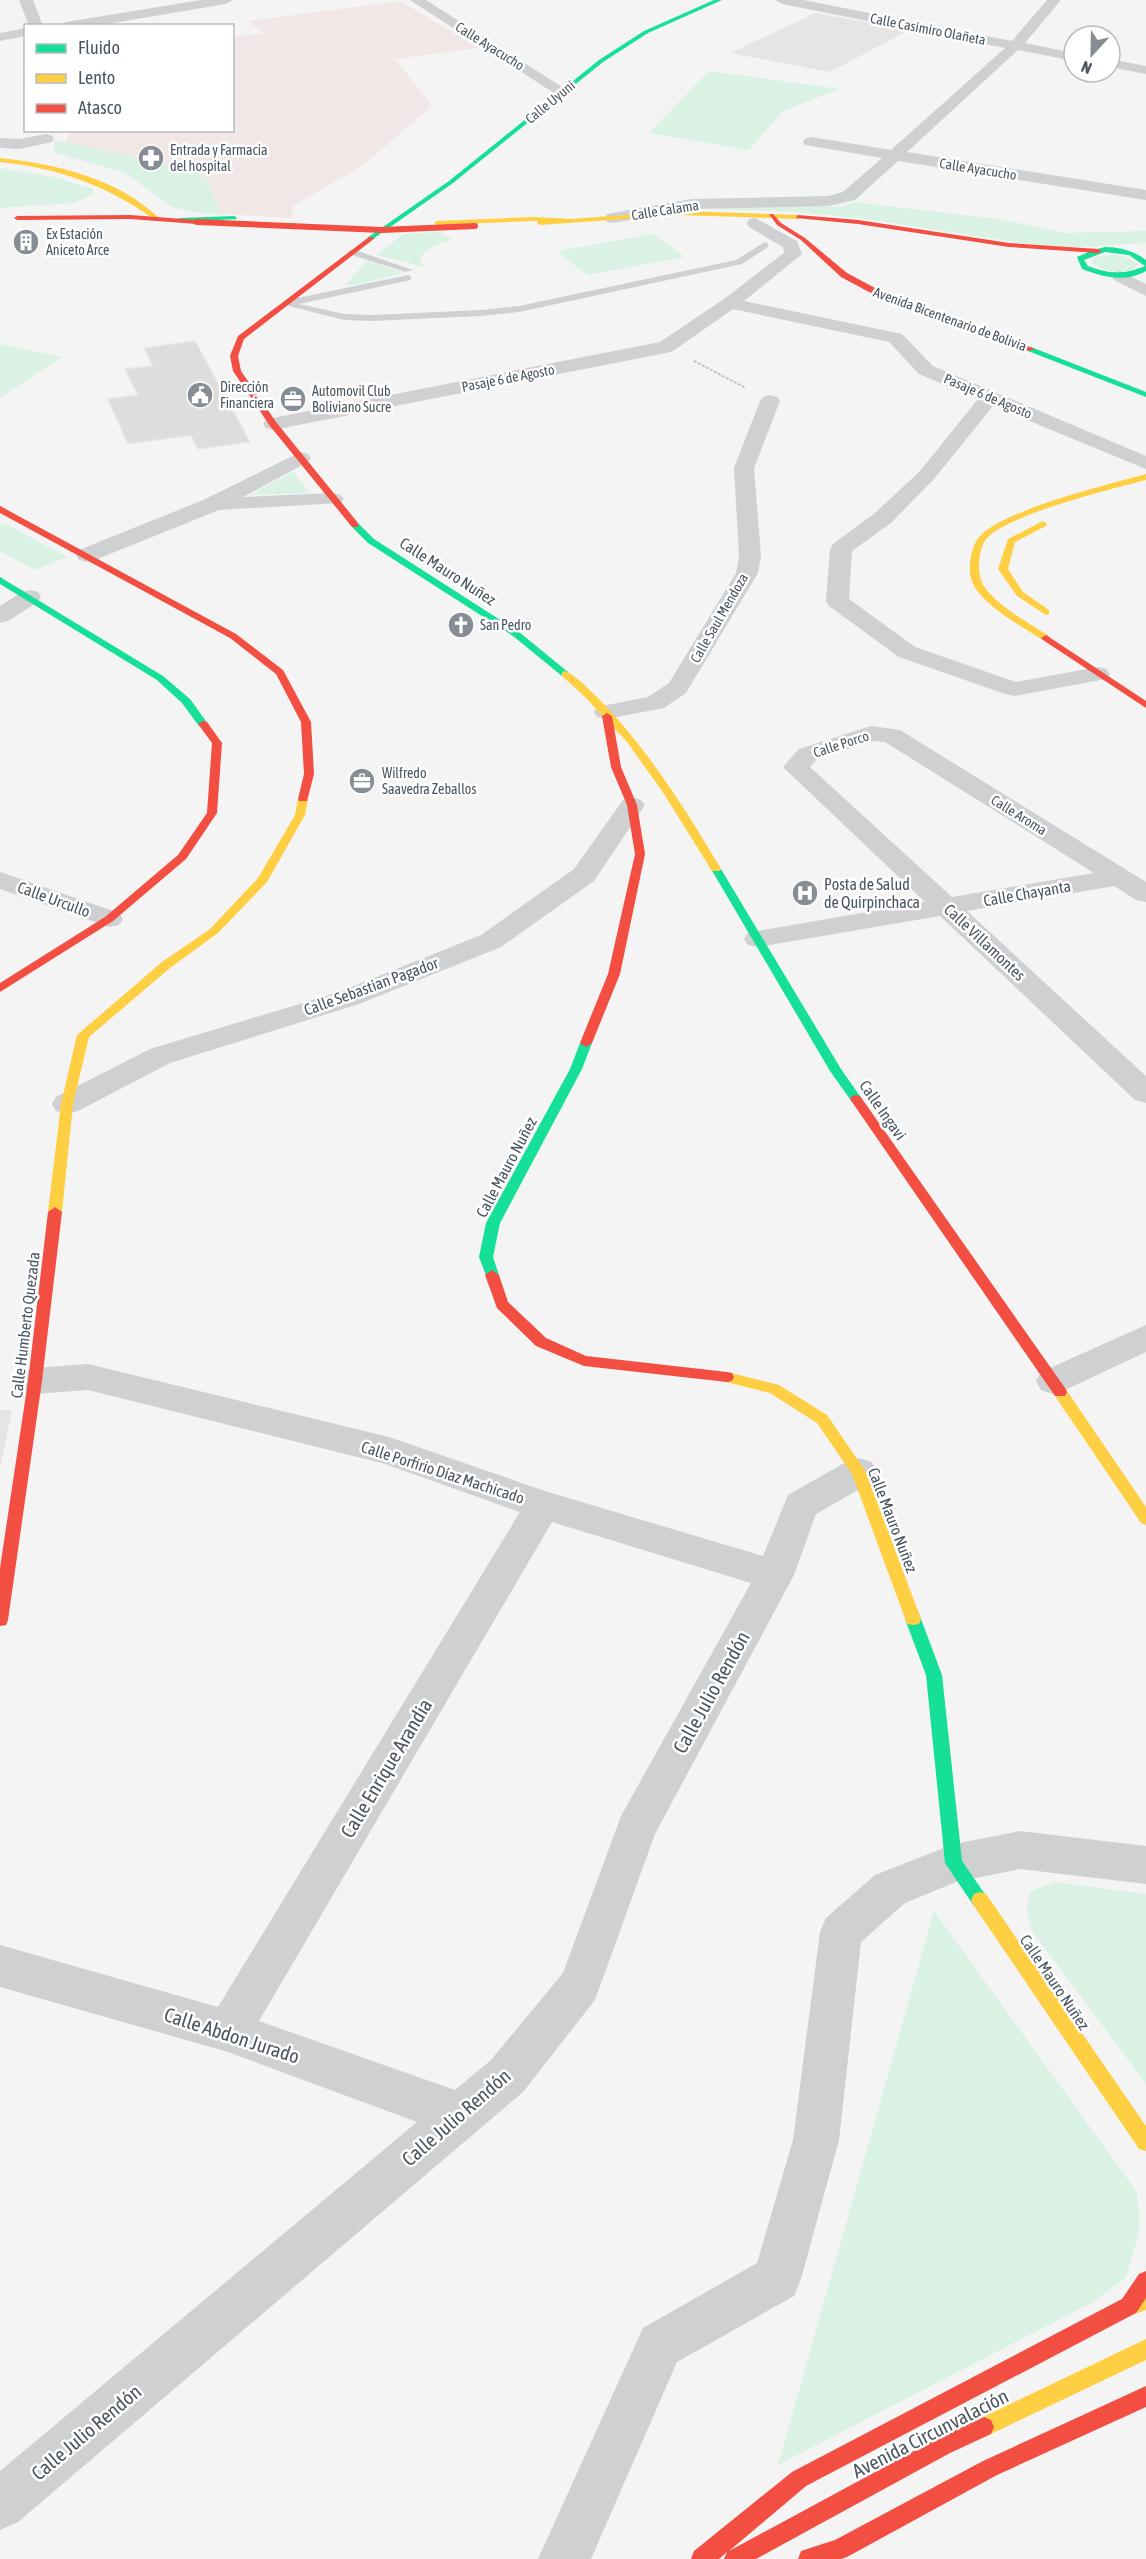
<svg xmlns="http://www.w3.org/2000/svg" width="1146" height="2559" font-family="'Asap Condensed',sans-serif">
<style>
.education{fill:#e6e5e6}
.medical{fill:#f1e7e6}
.green{fill:#d9f2e3}
.building{fill:#ddddde;stroke:#e5e6e7;stroke-width:1.5}
.lines{fill:none;stroke-linecap:round;stroke-linejoin:round}
.path{stroke:#bcc7c4;stroke-width:2;stroke-dasharray:3 1.5;stroke-linecap:butt}
.lane{fill:#ced0d2;fill-rule:evenodd}
.street{fill:#ced0d2;fill-rule:evenodd}
.fast{fill:#16e098;fill-rule:evenodd}
.slow{fill:#ffcf43;fill-rule:evenodd}
.jam{fill:#f24e42;fill-rule:evenodd}
.jam-bridge{stroke:#f24e42;stroke-width:6}
.labels{text-anchor:middle;dominant-baseline:central;stroke-width:5;stroke-linejoin:round;paint-order:stroke}
.far-street-label{font-size:14px;fill:#4a5661;stroke:#fff}
.far-poi-label{font-size:14px;fill:#4a5661;stroke:#fff;text-anchor:start}
.street-label{font-size:16px;fill:#4a5661;stroke:#fff}
.poi-label{font-size:16px;fill:#4a5661;stroke:#fff;text-anchor:start}
.near-street-label{font-size:20px;fill:#4a5661;stroke:#fff}
</style>
<rect width="100%" height="100%" fill="#f4f4f4"/>
<!-- education -->
<path class="education" d="M816 13 909 30 830 72 730 53Z
M0 1410H12L0 1469Z"/>
<!-- medical -->
<path class="medical" d="M400 1 479 48 395 59 432 106 362 166 293 206 292 218 221 214 208 180 193 169 65 143 71 131 232 130 233 37 264 33 248 21Z"/>
<!-- green -->
<path class="green" d="M709 71 840 89 783 111 749 150 649 133Z
M54 140 193 169 208 180 221 214 193 212 172 207 125 173 54 152Z
M0 168 54 177 92 189 94 194 74 203 0 208Z
M853 202 999 219 1065 233 1146 231V243L1078 247 1021 243 867 219 799 212 706 209 808 206 843 207Z
M441 232 452 240C439 244 427 246 420 259L424 267 376 255 403 234Z
M653 234 685 257 587 275 557 251Z
M1109 255 1123 256 1137 263V266C1123 277 1103 271 1091 262L1096 257Z
M367 261 404 273 355 285H345Z
M0 344 62 357 0 398Z
M293 472 310 493 249 495Z
M4 523 67 557 35 570 0 551V525Z
M1055 1882 1146 1894V2084L1030 1928 1027 1905 1031 1891Z
M934 1911 1137 2192 1140 2229 1126 2277 1093 2302 778 2465Z"/>
<!-- building -->
<path class="building" d="M195 341 250 442 198 449 191 435 128 444 108 399 138 395 125 369 153 366 144 348Z"/>
<g class="lines">
<!-- path -->
<path class="path" d="M694 361 746 388"/>
<!-- lane -->
<path class="lane" d="M765 242 768 243V247L742 264 519 312 481 316 372 321 344 320 281 304 293 299 408 275 411 276V280L299 304 344 314 372 315 481 310 519 306 736 260Z
M349 250H355L413 270 405 272 349 254Z"/>
<!-- street -->
<path class="street" d="M19 0H33L43 26H29Z
M201 0H233L226 4 95 26H59L66 22Z
M410 0H426L570 92 562 97 557 95Z
M775 0H803L1012 41 1047 0H1061L1025 43 1074 53V61L1018 50 907 152 1146 190V200L898 161 855 200 828 206 692 209 613 223 607 222 605 218 607 214 692 199 828 196 843 192 882 158 805 145 803 142 805 139 811 137 891 150 1005 48 782 4Z
M26 28V36L0 41V33Z
M1110 59 1146 66V74L1110 67Z
M46 134 52 136 54 139 52 142 20 149 0 148V138L20 139Z
M755 218 797 241 802 254 744 301 902 334 933 366 1146 456V469L993 406 934 479 891 523 852 551 849 599 915 647 1016 682 1098 667 1106 669 1110 674 1106 679 1014 696 1005 694 899 657 829 606 826 601 830 549 833 544 875 513 920 471 978 399 919 374 889 342 733 309 673 351 666 353 273 430 266 428 263 424 266 420 273 418 660 342 724 299 784 253 783 247 749 227 747 223 749 219Z
M1120 271 1146 284V296L1114 280 1111 276 1114 272Z
M770 395 777 397 780 401 754 468 761 556 758 573 686 693 664 708 606 719 597 717 594 712 597 707 648 697 669 683 736 573 739 556 734 468 760 401 763 397Z
M301 452 308 454 311 458 308 462 243 497 333 493 340 495 344 499 340 503 219 510 95 560 87 562 79 560 76 555 79 550 203 500Z
M30 590 38 592 41 597 38 602 8 621 0 623V606L22 592Z
M871 726 900 730 1146 882V902L1136 900 1114 886 967 911 1146 1076V1103L1135 1100 940 916 758 947 748 945 744 939 748 933 758 931 925 902 783 767 799 749ZM873 741 885 742 1094 873 952 897 810 767 817 759Z
M632 797 641 800 645 805 594 881 501 947 359 1004 170 1063 78 1111 67 1114 56 1111 52 1104 56 1097 150 1049 339 992 481 935 574 869 623 800Z
M0 872 119 913 123 919 119 925 109 927 0 889Z
M1146 1325V1352L1065 1390 1053 1394 1041 1390 1036 1381 1041 1372Z
M88 1364 389 1437 548 1492 763 1556 788 1495 846 1462 859 1458 872 1462 877 1472 872 1482 816 1514 794 1575 655 1834 595 2000 523 2092 18 2522 0 2530V2471L417 2122 228 2052 0 1987V1945L218 2007 520 1512 385 1464 88 1390 35 1394 23 1390 18 1381 23 1372 35 1368ZM552 1522 751 1583 621 1816 563 1973 491 2060 455 2090 259 2021Z
M1020 1831 1146 1846V1884L1020 1869 956 1882 905 1903 861 1942 839 2140 801 2279 794 2296 677 2362 591 2559H538L643 2328 757 2263 793 2140 820 1932 826 1918 875 1875 954 1844Z"/>
<!-- fast -->
<path class="fast" d="M714 0H722L648 33 603 62 453 183 373 239 367 238 449 181 599 60 644 31Z
M235 216 237 219 179 222 176 220 179 218Z
M1105 247C1120 247 1134 251 1146 260V271C1125 283 1103 277 1082 269L1077 257 1093 250ZM1105 252 1129 255 1145 266C1124 275 1109 274 1088 266L1084 260Z
M1031 347 1146 392V397L1028 351V347Z
M352 523H358L374 539 519 632 568 672V676H562L513 636 368 543 352 527Z
M0 577 163 676 190 699 208 724 207 726H199L182 703 157 680 0 584Z
M716 866 721 869 841 1069 862 1099 860 1102H852L830 1071 711 869Z
M586 1039 592 1043 582 1069 500 1223 493 1257 499 1275 492 1280 487 1278 479 1257 486 1223 570 1069 580 1043Z
M913 1613 919 1614 921 1619 942 1675 962 1861 989 1900 986 1906 980 1908 974 1906 945 1863 926 1675 905 1619 907 1614Z"/>
<!-- slow -->
<path class="slow" d="M0 158C56 164 117 178 159 218L154 219C106 185 58 168 0 162Z
M680 211 798 215 801 217 798 219 680 215 540 225 537 223 538 221H532L437 225 434 223 437 221 532 217 571 219Z
M1146 474V480C1111 489 1010 514 987 538 978 548 976 575 984 586 996 605 1030 624 1049 636V640H1043C1022 627 986 607 974 586 966 573 970 544 982 534 1011 508 1106 485 1146 474Z
M1043 521 1047 524 1046 526 1015 542 1008 569 1023 592 1049 610V614L1046 615 1017 596 998 569 1008 539Z
M565 671C576 675 588 689 597 697 647 748 685 808 721 869L720 871H712L662 791 627 742 585 697 562 676V672Z
M303 796 308 799 305 815 267 882 218 933 170 968 89 1037 73 1104 62 1212 60 1215H50L48 1212 61 1104 77 1035 162 962 210 929 258 878 295 815 298 799Z
M727 1372 779 1385 827 1415 866 1472 921 1619 919 1624 913 1625 907 1624 852 1474 817 1423 770 1393 722 1381 720 1377 722 1373Z
M1060 1387 1065 1388 1146 1507V1525L1141 1523 1055 1396 1053 1392 1055 1388Z
M980 1892 986 1894 1146 2126V2151L1139 2149 974 1906 971 1900 974 1894Z
M1146 2290V2310L1129 2316 1122 2313 1119 2306 1122 2299Z
M1146 2339V2360L991 2434 984 2437 977 2434 974 2427 977 2420Z"/>
<!-- jam -->
<path class="jam" d="M769 214H773L781 223 805 238 847 273 875 288 1035 349 1028 351 869 292 841 277 801 240 777 225Z
M130 215 197 220 200 222 197 224 130 219 17 220 14 218 17 216Z
M798 215 858 220 1009 243 1098 249 1102 251 1098 253 1009 247 858 224 796 218Z
M369 237 375 238 244 339 238 356 241 371 276 422 358 523V527H352L270 426 233 371 230 356 238 336Z
M0 506 236 634 283 670 311 722 314 774 307 801H299L298 799 304 774 301 722 276 674 230 638 0 513Z
M1046 635 1146 701V708L1043 640 1041 638Z
M607 713 612 716 621 767 637 805 645 854 620 974 592 1043 586 1047 580 1043 608 974 635 854 627 805 611 767 602 716Z
M203 721 207 722 222 743 217 813 186 859 113 921 0 992V983L105 917 178 855 207 813 212 743 198 724Z
M856 1095 860 1096 1065 1388 1067 1392 1065 1396H1055L852 1102 850 1099 852 1096Z
M55 1207 62 1212 42 1381 8 1620 6 1625 0 1626V1568L28 1381 48 1212Z
M492 1270 499 1275 508 1302 546 1338 586 1356 727 1372 732 1373 734 1377 732 1381 727 1382 584 1366 536 1346 497 1308 485 1275Z
M1146 2271V2298L1136 2313 806 2486 729 2551 936 2439 984 2417 991 2420 994 2427 991 2434 950 2453 756 2559H724L727 2552 719 2559H691L694 2551 792 2472 1122 2299 1139 2274Z
M1146 2386V2407L997 2475 847 2557 841 2559H798L801 2551 835 2540 983 2461Z"/>
<!-- jam-bridge -->
<path class="jam-bridge" d="M197 222 382 230 475 226"/>
</g>
<!-- icons -->
<defs>
<symbol id="pharmacy-disc" viewBox="-11 -11 22 22"><circle r="9.5" fill="#868d94" stroke="#fff"/><path d="M-2-6h4v4h4v4h-4v4h-4v-4h-4v-4h4Z" fill="#fff"/></symbol>
<symbol id="building-disc" viewBox="-11 -11 22 22"><circle r="9.5" fill="#868d94" stroke="#fff"/><path d="M-4-6H4V6H1V3H-1V6H-4ZM-2.5-4.3h1.7v1.8h-1.7ZM.8-4.3h1.7v1.8H.8ZM-2.5-1h1.7V.8h-1.7ZM.8-1h1.7V.8H.8Z" fill="#fff"/></symbol>
<symbol id="civic-disc" viewBox="-11 -11 22 22"><circle r="9.5" fill="#868d94" stroke="#fff"/><path d="M-.6-6.5H3V-4.5H.6V-3L4-1V1h2V6H-6V1h2V-1L-.6-3ZM-1.2 2.5V6h2.4V2.5Z" fill="#fff"/></symbol>
<symbol id="office-disc" viewBox="-11 -11 22 22"><circle r="9.5" fill="#868d94" stroke="#fff"/><path d="M-6-3h4V-5.5h4V-3h4V5H-6ZM-1-4.5V-3h2v-1.5ZM-6 0V1H6V0Z" fill="#fff"/></symbol>
<symbol id="church-disc" viewBox="-11 -11 22 22"><circle r="9.5" fill="#868d94" stroke="#fff"/><path d="M-1.2-6h2.4v3.5h3.3v2.4h-3.3V6h-2.4V-.1h-3.3v-2.4h3.3Z" fill="#fff"/></symbol>
<symbol id="hospital-disc" viewBox="-11 -11 22 22"><circle r="9.5" fill="#868d94" stroke="#fff"/><path d="M-5-5h3v3.5h4V-5h3V5h-3V1.5h-4V5h-3Z" fill="#fff"/></symbol>
</defs>
<g fill-rule="evenodd">
<use href="#pharmacy-disc" x="136" y="143" width="30" height="30"/>
<use href="#building-disc" x="11" y="227" width="30" height="30"/>
<use href="#civic-disc" x="185" y="380" width="30" height="30"/>
<use href="#office-disc" x="278" y="384" width="30" height="30"/>
<use href="#church-disc" x="446" y="610" width="30" height="30"/>
<use href="#office-disc" x="347" y="766" width="30" height="30"/>
<use href="#hospital-disc" x="790" y="878" width="30" height="30"/>
</g>
<g class="labels">
<!-- far-street labels -->
<g class="far-street-label">
<text transform="translate(928 29) rotate(11)">Calle Casimiro Olañeta</text>
<text transform="translate(490 46) rotate(32)">Calle Ayacucho</text>
<text transform="translate(550 102) rotate(-39)">Calle Uyuni</text>
<text transform="translate(978 169) rotate(9)">Calle Ayacucho</text>
<text transform="translate(665 210) rotate(-9)">Calle Calama</text>
<text transform="translate(950 319) rotate(20)">Avenida Bicentenario de Bolivia</text>
<text transform="translate(508 378) rotate(-11)">Pasaje 6 de Agosto</text>
<text transform="translate(988 396) rotate(23)">Pasaje 6 de Agosto</text>
<text transform="translate(719 618) rotate(-60)">Calle Saul Mendoza</text>
<text transform="translate(841 744) rotate(-18)">Calle Porco</text>
<text transform="translate(1019 815) rotate(32)">Calle Aroma</text>
</g>
<!-- far-poi labels -->
<g class="far-poi-label">
<text x="170" y="150">Entrada y Farmacia<tspan x="170" dy="16">del hospital</tspan></text>
<text x="46" y="234">Ex Estación<tspan x="46" dy="16">Aniceto Arce</tspan></text>
<text x="220" y="387">Dirección<tspan x="220" dy="16">Financiera</tspan></text>
<text x="312" y="391">Automovil Club<tspan x="312" dy="16">Boliviano Sucre</tspan></text>
<text x="480" y="625">San Pedro</text>
<text x="382" y="773">Wilfredo<tspan x="382" dy="16">Saavedra Zeballos</tspan></text>
</g>
<!-- street labels -->
<g class="street-label">
<text transform="translate(448 571) rotate(33)">Calle Mauro Nuñez</text>
<text transform="translate(1027 893) rotate(-10)">Calle Chayanta</text>
<text transform="translate(54 899) rotate(20)">Calle Urcullo</text>
<text transform="translate(985 942) rotate(43)">Calle Villamontes</text>
<text transform="translate(371 986) rotate(-20)">Calle Sebastian Pagador</text>
<text transform="translate(883 1110) rotate(55)">Calle Ingavi</text>
<text transform="translate(506 1167) rotate(-62)">Calle Mauro Nuñez</text>
<text transform="translate(25 1325) rotate(-83)">Calle Humberto Quezada</text>
<text transform="translate(443 1472) rotate(18)">Calle Porfirio Díaz Machicado</text>
<text transform="translate(893 1520) rotate(69)">Calle Mauro Nuñez</text>
<text transform="translate(1055 1982) rotate(56)">Calle Mauro Nuñez</text>
</g>
<!-- poi labels -->
<g class="poi-label">
<text x="824" y="884">Posta de Salud<tspan x="824" dy="18">de Quirpinchaca</tspan></text>
</g>
<!-- near-street labels -->
<g class="near-street-label">
<text transform="translate(711 1692) rotate(-61)">Calle Julio Rendón</text>
<text transform="translate(386 1768) rotate(-59)">Calle Enrique Arandia</text>
<text transform="translate(232 2035) rotate(18)">Calle Abdon Jurado</text>
<text transform="translate(456 2117) rotate(-41)">Calle Julio Rendón</text>
<text transform="translate(86 2432) rotate(-40)">Calle Julio Rendón</text>
<text transform="translate(930 2433) rotate(-27)">Avenida Circunvalación</text>
</g>
</g>
<!-- legend -->
<rect x="24" y="24" width="210" height="108" fill="#ffffff" stroke="#b7bbc0" stroke-width="1.5"/>
<rect x="36" y="44" width="30" height="9" fill="#16e098" stroke="#b7bbc0" stroke-width="1.5"/>
<text x="78" y="54" font-size="18" fill="#4a5661">Fluido</text>
<rect x="36" y="74" width="30" height="9" fill="#ffcf43" stroke="#b7bbc0" stroke-width="1.5"/>
<text x="78" y="84" font-size="18" fill="#4a5661">Lento</text>
<rect x="36" y="104" width="30" height="9" fill="#f24e42" stroke="#b7bbc0" stroke-width="1.5"/>
<text x="78" y="114" font-size="18" fill="#4a5661">Atasco</text>
<!-- north arrow -->
<g transform="translate(1092 54) rotate(202)"><circle r="28" fill="#ffffff" stroke="#b7bbc0" stroke-width="1.5"/>
<path d="M0-4.5L10 22L0 15L-10 22Z" fill="#868d94"/>
<text y="-9" font-size="16" font-weight="bold" text-anchor="middle" fill="#4a5661">N</text>
</g>
</svg>
